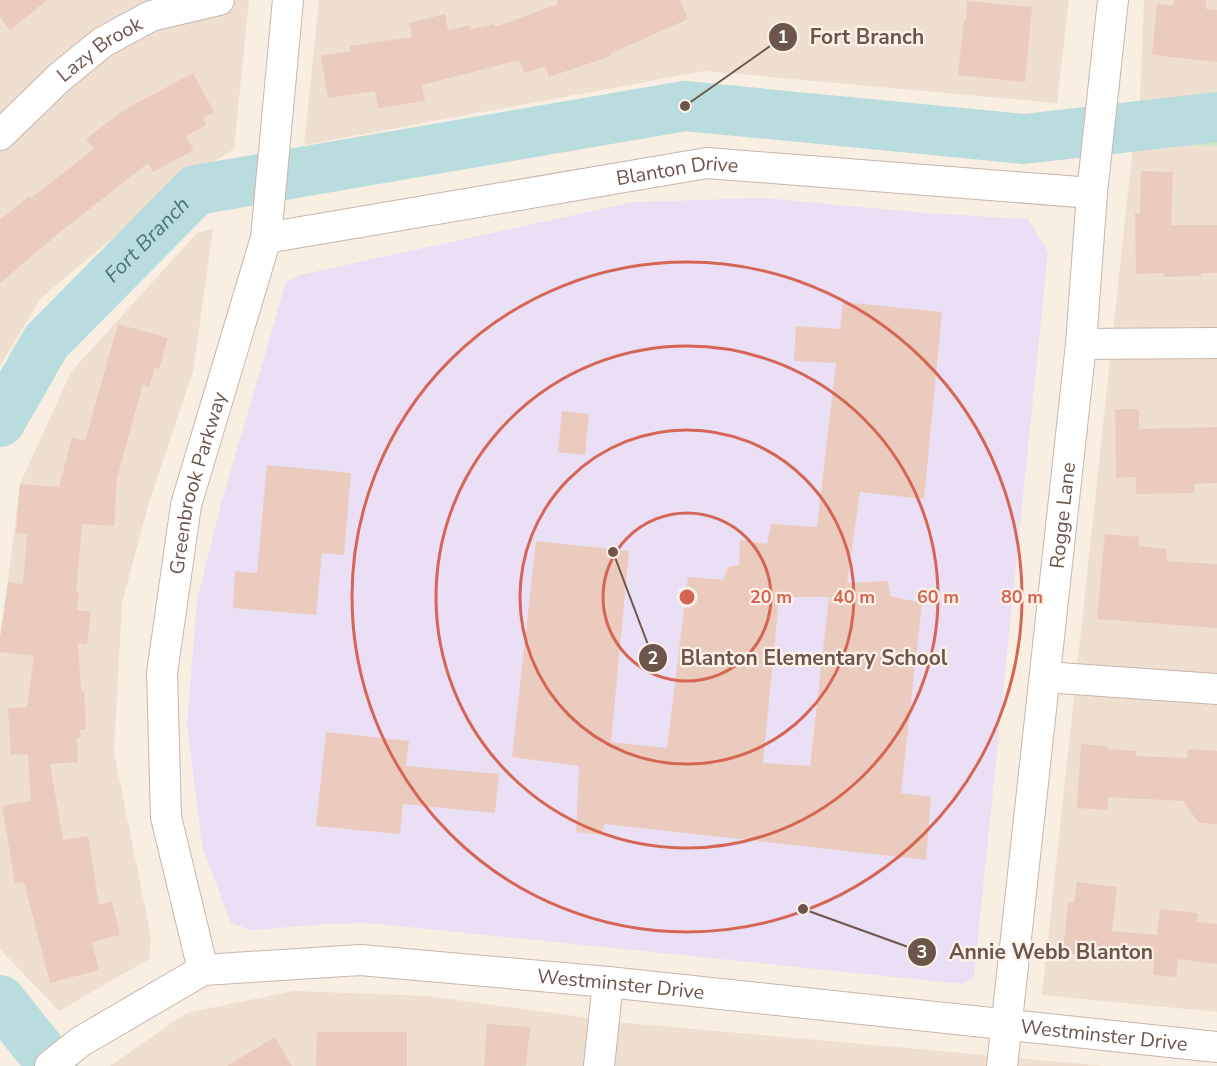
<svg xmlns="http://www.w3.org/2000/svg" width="1217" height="1066" font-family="'Nunito Sans',sans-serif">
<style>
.residential{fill:#efdfd1}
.education{fill:#ebdff5}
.green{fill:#d3e4c2}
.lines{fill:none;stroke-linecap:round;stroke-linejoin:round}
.river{stroke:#b9dddf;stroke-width:50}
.building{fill:#ebcbbd;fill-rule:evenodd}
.minor-casing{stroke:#c8b5ab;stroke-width:32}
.minor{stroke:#fff;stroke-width:30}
.ring{fill:none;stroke:#d56655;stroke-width:3}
.labels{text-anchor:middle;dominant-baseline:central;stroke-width:4.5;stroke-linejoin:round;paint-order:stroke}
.street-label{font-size:20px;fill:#6d554c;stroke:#fcf2e7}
.water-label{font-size:21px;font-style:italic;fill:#457377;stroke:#fcf2e7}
.centre{fill:#d56655;stroke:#fcf2e7;stroke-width:3}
.ring-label{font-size:18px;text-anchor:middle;font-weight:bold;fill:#d56655;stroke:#fcf2e7;stroke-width:4.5;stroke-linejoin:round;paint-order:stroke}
.leader{fill:none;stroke:#6d554c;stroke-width:2}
.callout-dot{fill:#6d554c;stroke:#fcf2e7;stroke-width:2}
.mark-label{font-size:18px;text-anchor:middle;font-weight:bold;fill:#fff}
.callout-label{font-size:21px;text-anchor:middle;font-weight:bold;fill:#6d554c;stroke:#fcf2e7;stroke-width:4.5;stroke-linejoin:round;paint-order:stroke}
</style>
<rect width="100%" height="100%" fill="#f9eee2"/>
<!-- residential -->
<path class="residential" d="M0 0H249L234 149 173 187 41 298 0 366Z
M319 0H1069L1057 103 705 71 304 145Z
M1144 0H1217V96L1140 100Z
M1133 145 1217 146V1012L1042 995Z
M213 229 193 372 148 506 122 603 114 752 151 937 149 959 59 1011 0 949V644L20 484 71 372 197 233Z
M294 991 427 996 627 1023 1106 1066H110L186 1013Z"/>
<!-- education -->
<path class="education" d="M764 198 926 213 1028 219 1048 252 974 977 963 984 368 923 330 924 251 930 231 923 202 846 187 725 197 600 221 504 286 282 300 275 633 202Z"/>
<!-- green -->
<path class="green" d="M1217 96V146L1133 145 1140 100Z"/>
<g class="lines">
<!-- river -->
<g class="river">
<path id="s1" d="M0 422 46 342 196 190 685 106 1024 139 1217 117"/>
<path d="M0 1000 53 1066"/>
</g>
</g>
<!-- building -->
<path class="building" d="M0 0H47L10 30 0 17Z
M557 0H680L688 19 610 54 611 56 549 77 545 66 524 73 519 60 422 85 425 101 378 108 375 91 328 98 321 56 350 51V46L412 37 409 23 445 14 448 30 470 25 471 29 494 24 495 27 558 4Z
M1174 0H1206V9L1217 10V62L1152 55 1157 4 1173 5Z
M967 1 1032 7 1025 82 958 75 964 20H966Z
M193 73 214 112 203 118 206 125 186 136 194 150 153 172 148 163 59 233 0 283V220L29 196 31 198 94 149 86 139 122 111Z
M1141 171 1173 172 1171 225H1217V273H1201V276L1164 277V273L1136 274 1135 213H1140Z
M843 302 942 312 924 499 860 492 847 583 888 581 890 596 922 603 901 793 931 797 926 860 605 824 601 835 576 832 579 766 512 757 536 541 629 551 611 742 667 748 688 577 723 580 728 567 739 565 740 540 767 544 771 524 817 527 836 363 794 361 796 326 840 329ZM779 597H829L810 766 763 763Z
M118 324 168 338 159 369 155 368 149 387 143 384 117 478 114 526 82 524 76 591H79L77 610 91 612 87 644 78 643 81 691H84L86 729 80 730 81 738H77L78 762 50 764 63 840 88 836 99 905 112 901 120 935 92 942 99 970 50 983 24 882 15 883 2 806 31 801 28 754 11 755 8 708 27 707 34 656 0 652V637L8 582 23 584 27 534 16 533 20 484 59 487 72 437 85 441Z
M1115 409H1139V429L1217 427V483L1194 484V493L1136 494V477L1116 478Z
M562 411 589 414 585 455 558 452Z
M267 465 351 473 344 555 322 553 316 615 233 608 235 571 257 573Z
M1105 534 1139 537 1138 546 1167 549 1166 561 1217 564V628L1097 619Z
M326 732 409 741 406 766 499 774 495 813 403 804 400 834 316 826Z
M1081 744 1108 746 1107 749 1136 751V756L1187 758 1188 749 1217 751V824L1199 823 1183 801 1108 797V810L1077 808Z
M1077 882 1117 887 1112 931 1157 935 1160 909 1198 913 1197 922 1217 924V964L1178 959 1176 977 1153 975 1154 962 1063 953 1068 902H1074Z
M487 1024 530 1027 526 1066H484Z
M317 1032H407V1066H316Z
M275 1037 292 1066H227Z"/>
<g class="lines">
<defs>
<g id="minor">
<path id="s2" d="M0 135 60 77 103 42 151 16 219 0"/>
<path id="s3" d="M266 238 707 163 1092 193"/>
<path d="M1081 344 1217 343"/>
<path d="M1045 677 1217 689"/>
<path id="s4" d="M203 970 166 817 162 673 186 505 266 238 288 0"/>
<path id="s5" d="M50 1066 80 1042 203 970 360 960 608 982 1217 1047"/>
<path d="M599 1066 608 982"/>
<path id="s6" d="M1002 1066 1081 344 1092 193 1113 0"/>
</g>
</defs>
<!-- minor casing -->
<use href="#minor" class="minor-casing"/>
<!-- minor -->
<use href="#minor" class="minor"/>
</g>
<!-- distance rings -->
<g class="ring">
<circle cx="687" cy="597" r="84"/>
<circle cx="687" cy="597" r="167"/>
<circle cx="687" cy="597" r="251"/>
<circle cx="687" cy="597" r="335"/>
</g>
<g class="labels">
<!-- street labels -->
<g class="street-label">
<text stroke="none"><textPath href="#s2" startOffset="132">Lazy Brook</textPath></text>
<text stroke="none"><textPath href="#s3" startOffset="417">Blanton Drive</textPath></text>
<text stroke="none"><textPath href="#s4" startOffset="495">Greenbrook Parkway</textPath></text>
<text stroke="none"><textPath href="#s6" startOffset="554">Rogge Lane</textPath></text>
<text stroke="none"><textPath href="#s5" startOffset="600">Westminster Drive</textPath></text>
<text stroke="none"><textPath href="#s5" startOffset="1086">Westminster Drive</textPath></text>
</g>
<!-- water labels -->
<g class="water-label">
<text stroke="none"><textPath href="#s1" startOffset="236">Fort Branch</textPath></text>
</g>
</g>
<circle cx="687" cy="597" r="9" class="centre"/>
<g class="ring-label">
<text x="771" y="603">20 m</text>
<text x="854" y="603">40 m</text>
<text x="938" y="603">60 m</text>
<text x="1022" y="603">80 m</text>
</g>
<!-- callouts -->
<path class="leader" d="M685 106L783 37M613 552L653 658M803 909L922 952"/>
<g class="callout-dot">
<circle cx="685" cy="106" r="6"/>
<circle cx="613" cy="552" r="6"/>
<circle cx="803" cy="909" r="6"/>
<circle cx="783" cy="37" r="15"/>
<circle cx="653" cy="658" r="15"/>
<circle cx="922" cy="952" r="15"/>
</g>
<g class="mark-label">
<text x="783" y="43">1</text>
<text x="653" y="664">2</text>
<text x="922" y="958">3</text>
</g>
<g class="callout-label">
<text x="867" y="44">Fort Branch</text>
<text x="814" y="665">Blanton Elementary School</text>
<text x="1051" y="959">Annie Webb Blanton</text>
</g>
</svg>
